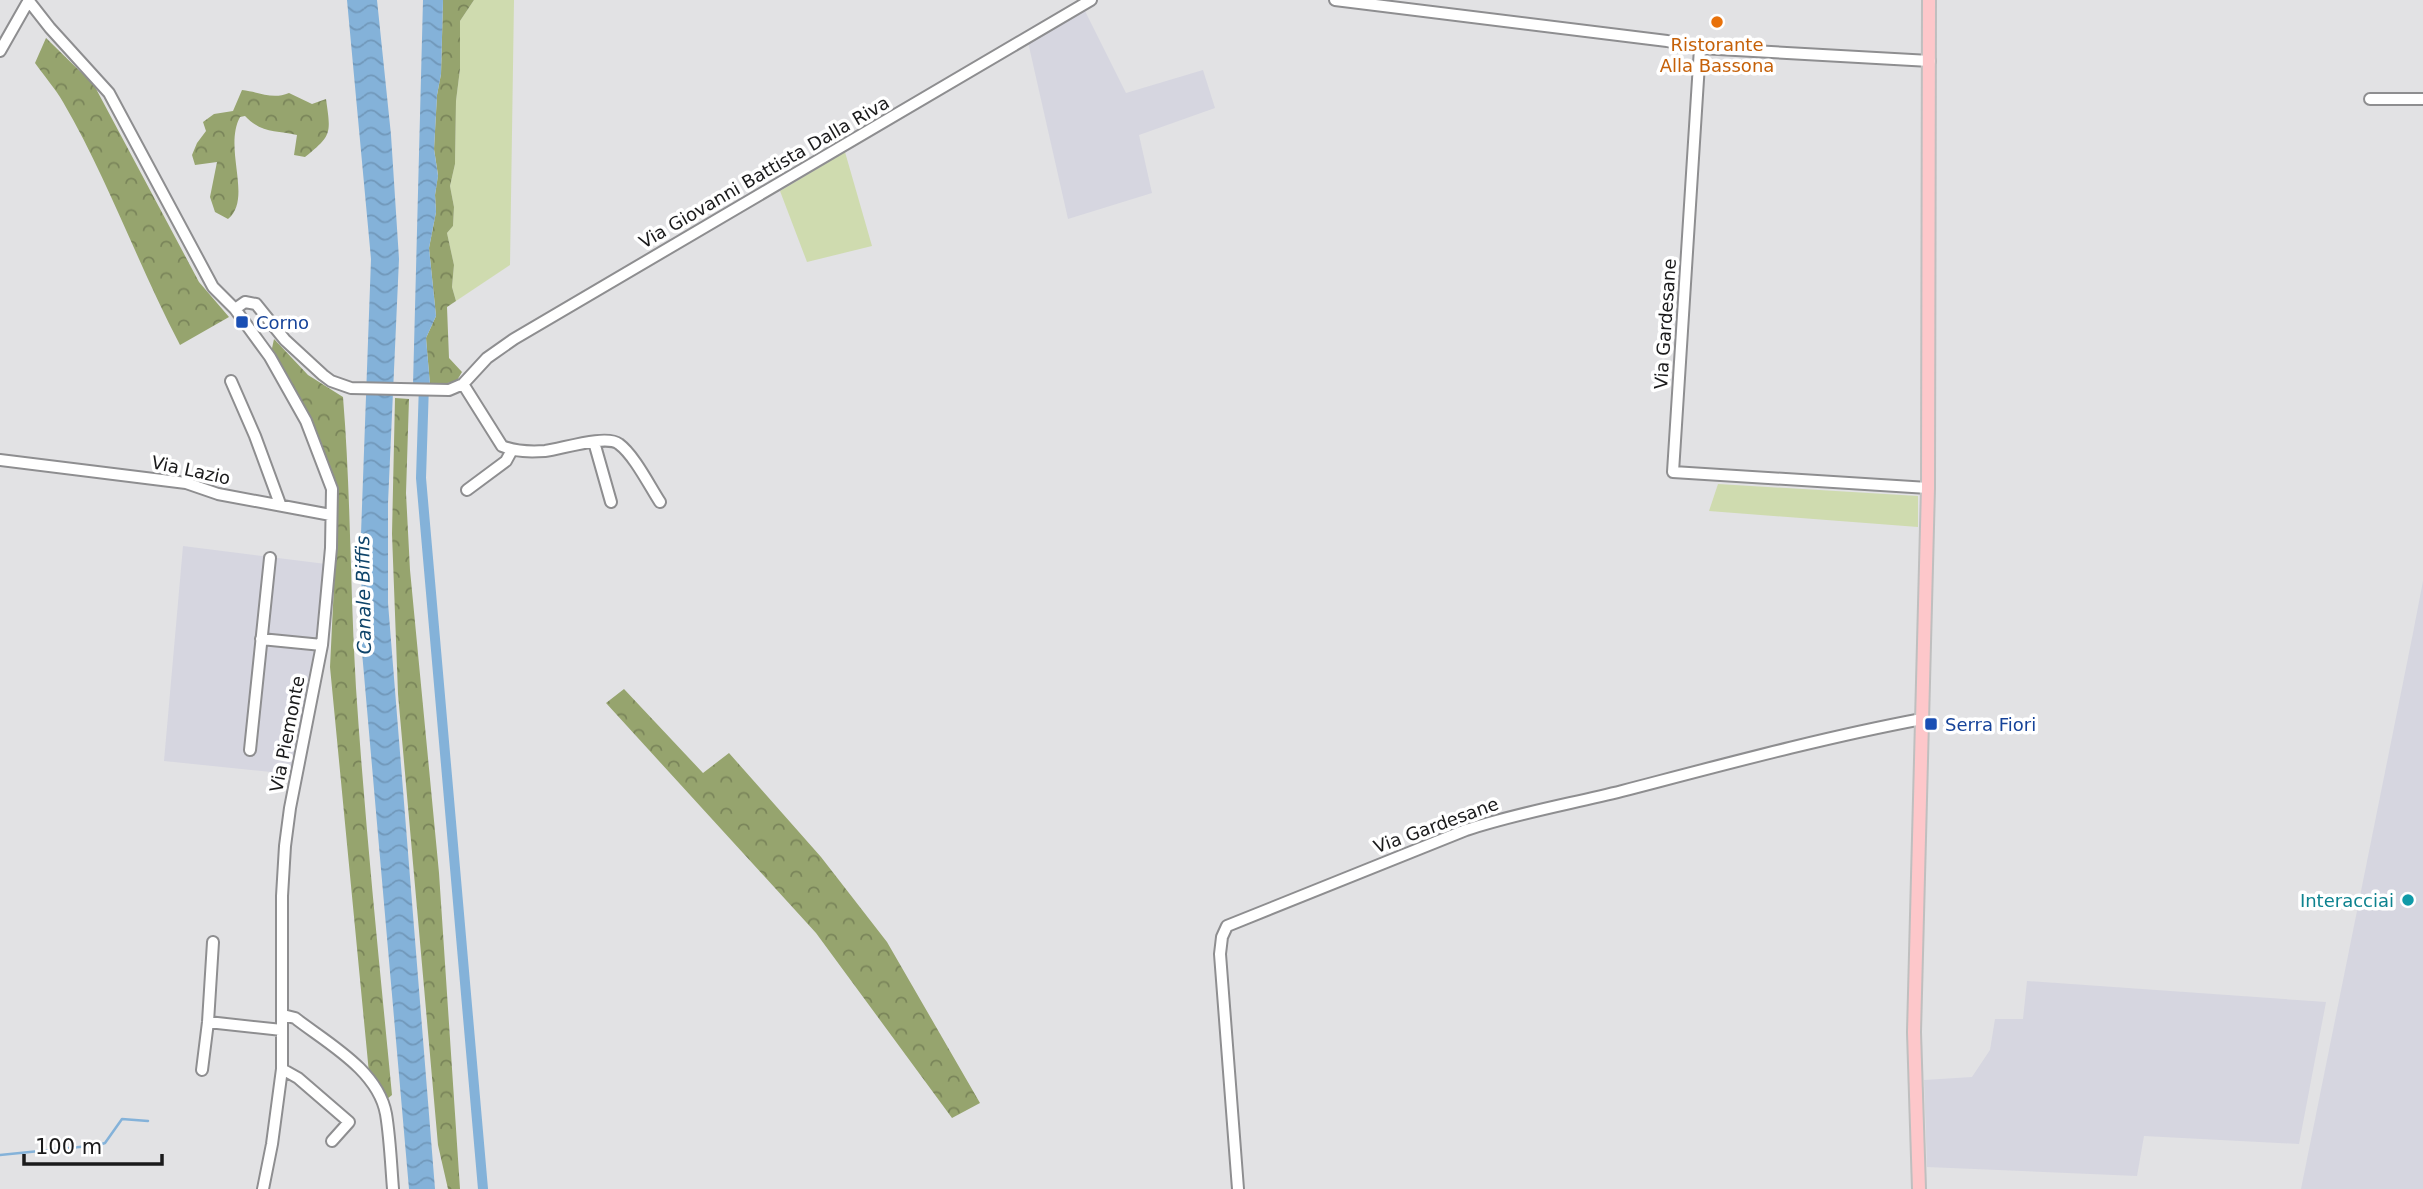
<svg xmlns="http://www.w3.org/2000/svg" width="2423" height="1189" font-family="'DejaVu Sans',sans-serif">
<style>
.built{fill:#d6d6e0}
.green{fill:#cfdbaf}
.forest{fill:url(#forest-crowns)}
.water{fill:url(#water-waves)}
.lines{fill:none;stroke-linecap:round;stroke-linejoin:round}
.stream{stroke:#84b2d9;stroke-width:2.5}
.canal{stroke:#84b2d9;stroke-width:10}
.minor-casing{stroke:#8e8e90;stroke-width:14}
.major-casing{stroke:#bfbfbf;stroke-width:16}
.minor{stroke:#fff;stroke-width:10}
.major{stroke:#fdc7ca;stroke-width:12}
.food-dot{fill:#e8710a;stroke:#fff;stroke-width:2.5}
.transit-dot{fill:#1a4fb4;stroke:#fff;stroke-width:2.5}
.culture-dot{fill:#0f9aa8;stroke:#fff;stroke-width:2.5}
.labels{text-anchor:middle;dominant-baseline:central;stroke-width:7;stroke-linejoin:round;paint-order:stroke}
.food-label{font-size:18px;fill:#c56008;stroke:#fff}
.street-label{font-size:18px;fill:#1a1a1b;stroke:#fff}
.transit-label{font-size:18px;fill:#164399;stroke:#fff;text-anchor:start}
.culture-label{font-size:18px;fill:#0d838f;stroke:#fff;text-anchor:end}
.water-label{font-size:19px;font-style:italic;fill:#0e446a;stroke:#fff}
</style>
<defs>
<pattern id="forest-crowns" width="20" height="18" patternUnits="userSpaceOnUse" patternTransform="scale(1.75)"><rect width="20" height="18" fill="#96a46e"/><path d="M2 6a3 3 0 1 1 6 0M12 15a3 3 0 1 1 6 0" fill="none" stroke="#7a855a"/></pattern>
<pattern id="water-waves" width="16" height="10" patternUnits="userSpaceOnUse" patternTransform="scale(1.75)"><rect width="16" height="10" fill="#84b2d9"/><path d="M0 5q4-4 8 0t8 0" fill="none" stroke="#7198ba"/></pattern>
</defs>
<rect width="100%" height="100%" fill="#e2e2e4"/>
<!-- built -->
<path class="built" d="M1084 9 1126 93 1203 70 1215 108 1139 135 1152 193 1068 219 1028 42Z
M183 546 326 564 322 618 291 774 164 761Z
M2423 581V1189H2301L2413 633Z
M2027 981 2326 1002 2299 1144 2144 1136 2137 1176 1927 1167 1924 1080 1972 1077 1990 1050 1995 1019H2023Z"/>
<!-- green -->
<path class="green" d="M474 0H514L510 265 456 301 452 287 454 265 447 233 453 226 454 207 450 186 455 164 456 101 460 69V21Z
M845 152 872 246 807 262 780 191Z
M1718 484 1918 496V527L1709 511Z"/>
<!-- forest -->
<path class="forest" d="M443 0H474L460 21V69L456 101 455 164 450 186 454 207 453 226 447 233 454 265 452 287 456 301 447 307 449 358 462 372 456 382 430 385 426 338 436 316 429 248 436 212 435 195 438 175 434 149 437 95 441 74Z
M46 38 94 85 199 282 229 317 180 345C138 265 108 179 63 102 55 88 44 76 35 63Z
M242 90C260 92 272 100 289 93L312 104 326 99C331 134 332 135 305 157L294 155 297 135C276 130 262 134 245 116L240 117C223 149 253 198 228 219L215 212 210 197 217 162 195 165 192 155 197 143 206 131 203 122 214 114 233 111Z
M274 339 308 375 343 397C351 494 350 591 356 688 365 824 379 960 392 1095L387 1099 369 1073 330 667 336 544 335 488 271 353Z
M395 398 409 399 406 493 410 570 439 873 460 1189H448L438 1145 398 694 392 534Z
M624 689 703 773 729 753 821 857 887 942 980 1103 952 1118 816 933 606 703Z"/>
<!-- water -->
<path class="water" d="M347 0H377L391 135 399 259 388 503V603L435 1189H409L362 652 361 534 371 259Z
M423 0H443L441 74 437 95 434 149 438 176 435 195 436 212 429 248 436 316 426 338 430 385H413Z"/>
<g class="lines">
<!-- stream -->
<path class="stream" d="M0 1155 99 1145 105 1143 122 1119 148 1121"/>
<!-- canal -->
<path class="canal" d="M424 384 421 478 483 1189"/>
<defs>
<path id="minor" d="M28 0 50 28 109 93 213 287 235 309 270 357 306 421 332 489 331 548 322 645 290 808 285 846 282 896V1069L272 1144 263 1189
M1335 0 1667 41 1700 48 1930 61
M1700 48 1673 472 1928 488
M0 51 29 0
M2370 99H2423
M235 309 245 302 256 304 285 340 323 375 331 381 351 388 449 390 463 384 487 358 514 339 1091 0
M231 381 255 436 280 504
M463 384 502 446C516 452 530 452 545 451 562 449 606 434 619 444 634 455 649 485 660 502
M594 442 611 502
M0 460 186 483 218 494 331 515
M467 490 506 461 512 450
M261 639 322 645
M250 750 270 558
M283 1015 295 1018C327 1043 378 1070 386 1114 390 1138 391 1164 393 1189
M208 1022 282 1030
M282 1069 298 1078 349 1122 332 1141
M202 1070 208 1022 213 942
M1238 1189 1220 954 1222 937 1227 926 1466 830C1517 813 1570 804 1622 791 1722 765 1821 738 1922 719"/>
<path id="major" d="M1919 1189 1914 1032 1928 488 1929 0"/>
</defs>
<!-- minor casing -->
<use href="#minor" class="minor-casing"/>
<!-- major casing -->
<use href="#major" class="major-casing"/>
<!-- minor -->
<use href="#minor" class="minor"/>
<!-- major -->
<use href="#major" class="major"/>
</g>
<!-- markers -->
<circle class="food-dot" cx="1717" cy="22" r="7"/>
<g class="transit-dot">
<rect x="235" y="315" width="14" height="14" rx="3.5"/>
<rect x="1924" y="717" width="14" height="14" rx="3.5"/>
</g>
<circle class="culture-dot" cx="2408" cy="900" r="7"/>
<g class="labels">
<!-- food labels -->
<g class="food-label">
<text x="1717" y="44">Ristorante<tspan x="1717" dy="21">Alla Bassona</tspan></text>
</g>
<!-- street labels -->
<g class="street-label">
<text transform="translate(764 172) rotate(-30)">Via Giovanni Battista Dalla Riva</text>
<text transform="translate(1665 324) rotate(-86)">Via Gardesane</text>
<text transform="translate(191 470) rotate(12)">Via Lazio</text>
<text transform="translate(287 734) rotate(-79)">Via Piemonte</text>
<text transform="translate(1436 825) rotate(-20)">Via Gardesane</text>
</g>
<!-- transit labels -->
<g class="transit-label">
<text x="256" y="322">Corno</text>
<text x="1945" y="724">Serra Fiori</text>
</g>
<!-- culture labels -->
<g class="culture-label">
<text x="2394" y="900">Interacciai</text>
</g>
<!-- water labels -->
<g class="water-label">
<text transform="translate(363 595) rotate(-91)">Canale Biffis</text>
</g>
</g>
<!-- scale -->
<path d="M24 1154v10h138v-10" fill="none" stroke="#1a1a1b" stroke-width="3.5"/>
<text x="35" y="1154" font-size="21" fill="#1a1a1b" stroke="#ffffff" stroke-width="5" paint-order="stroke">100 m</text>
</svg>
